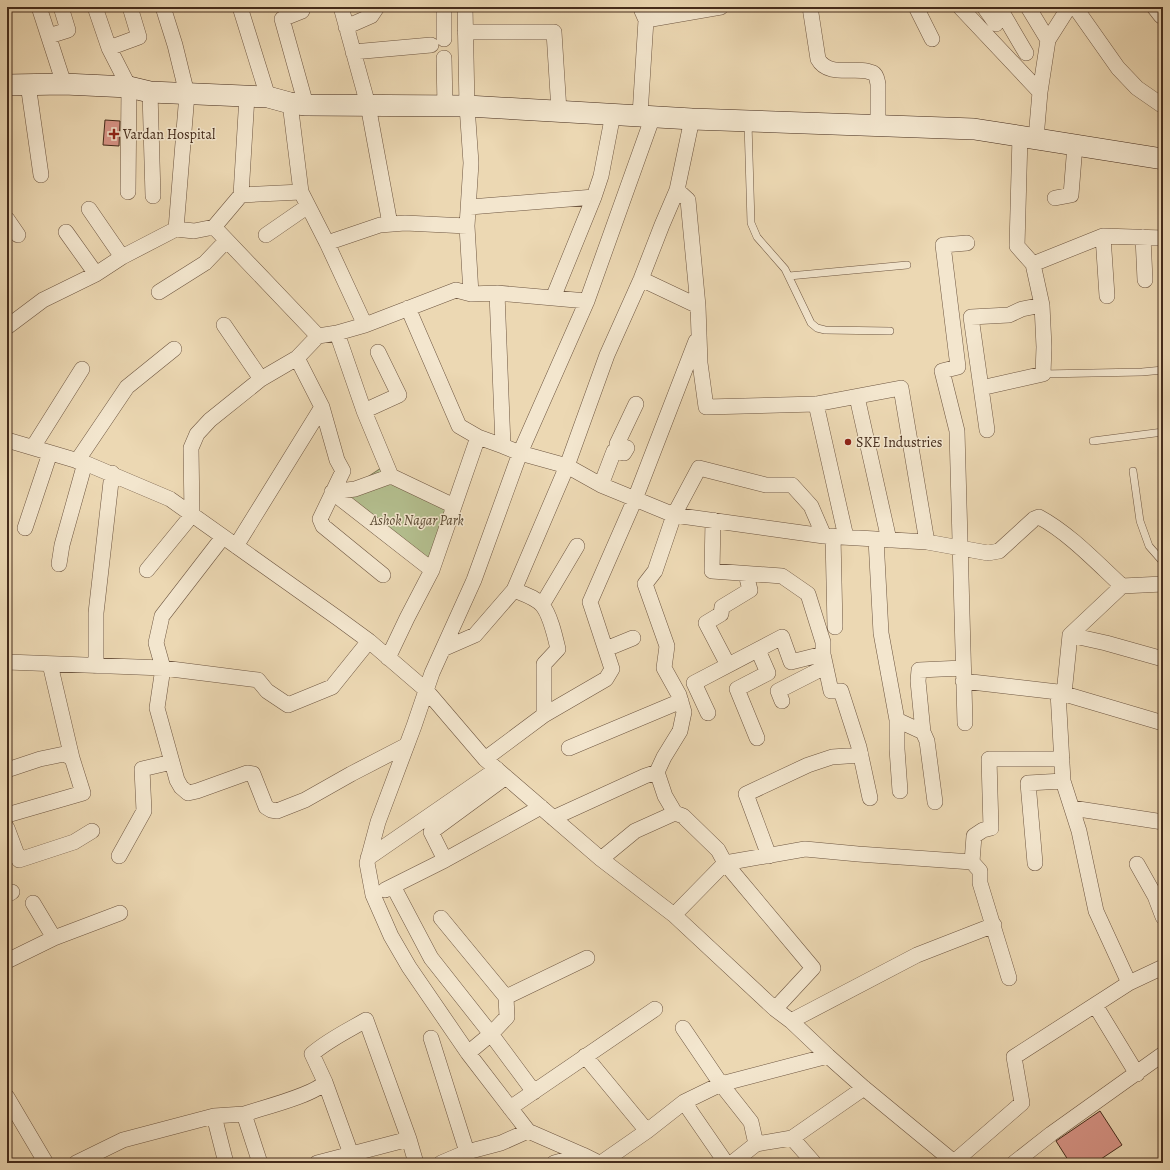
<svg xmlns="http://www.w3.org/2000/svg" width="1170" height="1170" font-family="Alegreya,serif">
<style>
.green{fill:#b4bf8f;stroke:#7c7555}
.building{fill:#d89487;stroke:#442b1b}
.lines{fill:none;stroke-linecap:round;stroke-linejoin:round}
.lane-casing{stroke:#6e5641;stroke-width:8}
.street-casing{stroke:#6e5641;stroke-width:16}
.secondary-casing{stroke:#442b1b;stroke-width:22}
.lane{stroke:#f3e6ce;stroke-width:7}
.street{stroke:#f3e6ce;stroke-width:15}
.secondary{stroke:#f3e6ce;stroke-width:21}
.poi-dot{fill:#8f2418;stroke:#f3e6ce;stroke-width:1.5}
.labels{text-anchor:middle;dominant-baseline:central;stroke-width:3;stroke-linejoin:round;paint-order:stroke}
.poi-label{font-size:14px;fill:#442b1b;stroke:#f3e6ce;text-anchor:start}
.park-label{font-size:14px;font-style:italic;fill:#5a4932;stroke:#f3e6ce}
</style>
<rect width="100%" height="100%" fill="#ecd8b3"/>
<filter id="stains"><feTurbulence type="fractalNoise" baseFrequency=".005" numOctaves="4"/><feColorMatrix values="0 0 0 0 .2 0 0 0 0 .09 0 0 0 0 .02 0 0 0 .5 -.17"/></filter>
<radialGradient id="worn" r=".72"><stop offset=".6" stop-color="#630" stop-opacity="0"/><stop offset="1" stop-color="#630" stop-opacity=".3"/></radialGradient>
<!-- green -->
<path class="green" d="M381 468 450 507 429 562 374 518 345 492Z"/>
<!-- building -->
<path class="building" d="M105 120 120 121 119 146 103 145Z
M1100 1111 1122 1145 1095 1163H1070L1056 1141Z"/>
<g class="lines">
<defs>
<path id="lane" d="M748 123 751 223 757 237 785 269 811 323 817 328 825 330 890 331
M789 276 907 265
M1043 374 1142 372 1163 370
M1093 441 1163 432
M1133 471 1140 521 1149 546 1163 562"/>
<path id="street" d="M39 7 64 84
M95 7 109 48 129 87 128 192
M163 7 175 45 187 94 176 229
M240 7 268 97
M300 7 302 11 282 19 306 105
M341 7 368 105 390 224
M444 7V39
M465 7 467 106 471 163 467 226 471 294
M642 7V11L646 20 721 7
M810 7 818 59C827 76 851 68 867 71 869 72 871 72 873 73 877 75 877 80 878 84V126
M916 7 932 39
M960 7 1040 92
M984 7 996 24
M999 7 1026 53
M1028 7 1048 40
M1075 7 1118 68 1137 88 1163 106
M1154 7 1161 16
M346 27 371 16 377 7
M465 32H554L559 111
M49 36 68 30 61 7
M109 48 139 37 130 7
M353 52 431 45
M444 58 445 106
M28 84 41 175
M150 92 153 196
M290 103 301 192 327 243 365 325
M640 115 646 20
M1036 138 1040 92 1048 40 1069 7
M677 190 688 200 698 306 700 363 706 407 816 404 901 388 927 542
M241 195 247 96
M1055 198 1071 195 1075 145
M470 207 594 197
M89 209 122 257
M7 219 18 235
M214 227 318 336
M66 232 96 274
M266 235 308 206
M1103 236 1107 296
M1143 237 1145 280
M327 243 380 225 405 223 467 226
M1033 264 1103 236 1163 238
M641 279 698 306
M159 292 205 263 226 241
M497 293 503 446
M553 298 594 197 601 176 613 114
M408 308 459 426 478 437 503 446 520 453 567 466 601 485 674 515 824 536 927 542 988 553 999 551 1034 519 1039 517C1069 533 1097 563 1122 586
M224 325 261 379
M7 327 43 300 96 274 122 257 176 229 194 231 214 227 241 195 301 192
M337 333 364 411 391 476 454 506
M297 358 322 407 337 460 343 471 320 519 323 526 383 575
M981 388 1043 374 1044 347 1042 305 1033 264 1017 246 1020 136
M857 397 889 540
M816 404 846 537
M364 411 399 395 378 352
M987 430 971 317 1009 315 1022 309 1042 305
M7 440 85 463 170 499 339 619 369 641 426 690 485 759 601 859 674 915 775 1009 791 1021 828 1056 864 1088 955 1163
M33 447 82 369
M77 461 127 387 174 349
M601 485 614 451 624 453 627 448 617 444 636 404
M332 492 432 570
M332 492 355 489 391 476
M713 520 712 571 782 576 808 594 823 642V654L831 691H841L859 747 870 798
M25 528 50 453
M833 536 835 627
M223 537 162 616 156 643 163 668 157 708 177 780 181 787 188 793 197 791 247 773 253 774 266 807 271 810 277 811 305 800 351 774 407 745
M876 539 881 633 897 720 923 732 927 741 935 802
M236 546 322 407
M59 564 62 545 85 463
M147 570 192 515 191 448 197 434 210 420 261 379 297 358 318 336 337 333 365 325 456 290 471 294 497 293 587 301
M542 605 577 546
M1070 635 1106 643 1163 659
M443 649 475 635 514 590 567 466 607 355 641 279 662 225 677 190 692 119
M606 649 633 638
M388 658 407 618 432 570 478 437
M7 662 163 668 258 680 267 691 288 705 332 687 369 641
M50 664 72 758
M728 665 706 623 721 614 722 607 750 590 746 574
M96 666V613L112 473
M963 681 1058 692 1163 723
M1058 692 1063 781 1079 831 1096 911 1129 983
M1064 694 1070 635 1122 586 1163 584
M782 701 778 691 825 667
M708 713 694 683 782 637 791 662 823 654
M544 715 606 679 612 669 590 602 635 499 696 341
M897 720V749L900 791
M965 723 957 431 942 371 958 367 943 245 967 243
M923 732 918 681 919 670 963 668
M757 738 737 689 768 673 758 650
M569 748 681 701
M485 759 544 715V664L558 649C555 636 550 614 542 605 535 597 523 594 514 590
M7 770 40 759 64 754 72 758 83 793 7 815
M1072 808 1163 822
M675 813 683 816 718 850 725 863 805 849 858 854 972 862 980 871V883L1009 978
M553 818 645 776 657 772
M7 828 19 860 74 842 92 831
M119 856 144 811 142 769 172 762
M769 856 746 794 808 765 832 757 861 755
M368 858 497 769
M601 859 635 831 675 813 665 796 657 772 664 757 680 731 684 712 679 695 664 668 667 646 645 584 655 571 674 515 699 468 766 485H792L811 506 824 536
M445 860 541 807
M972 862 974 836 983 830 991 828 989 759H1062
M1035 863 1028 783 1063 781
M1137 864 1155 896 1163 917
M393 886 431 958 491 1034 534 1092
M385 890 445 860 431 832 506 777
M7 895 12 892
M33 903 54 938
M674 915 725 863 813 968 775 1009
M441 918 506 997
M7 961 54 938 120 913
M1095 1005 1137 1074
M791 1021 917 955 994 925
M683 1028 721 1084 751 1122 756 1144
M431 1038 467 1152
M468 1053 491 1034 507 1017 506 997 587 958
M585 1056 647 1131
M325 1082 351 1154
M7 1097 46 1163
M684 1102 726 1163
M510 1108 655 1009
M244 1114C262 1108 315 1095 325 1082L312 1054C328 1040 347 1031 366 1020L409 1139 416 1163
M214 1116 226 1163
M792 1138 814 1163
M954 1162 1022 1103 1014 1057 1129 983 1163 967
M76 1163 123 1140 214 1116 244 1114 260 1163
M317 1163 409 1139
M441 1163 467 1152 501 1143 528 1131
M554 1163 583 1155
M599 1163 583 1155 528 1131 468 1053 409 967 391 936 373 895 367 863 378 822 414 726 432 673 474 580 520 453 587 301 653 116
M601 1163 647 1131 684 1102 721 1084 828 1056
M732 1163 756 1144 792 1138 864 1088
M1014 1163 1051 1134 1163 1054"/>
<path id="secondary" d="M7 85 64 84 129 87 150 92 268 97 290 103 306 105 467 106 692 119 974 129 1163 159"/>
</defs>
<!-- lane casing -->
<use href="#lane" class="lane-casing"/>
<!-- street casing -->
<use href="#street" class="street-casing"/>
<!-- secondary casing -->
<use href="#secondary" class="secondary-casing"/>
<!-- lane -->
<use href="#lane" class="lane"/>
<!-- street -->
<use href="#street" class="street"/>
<!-- secondary -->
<use href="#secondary" class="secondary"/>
</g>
<!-- markers -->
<g class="poi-dot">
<path d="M112 128h4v4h4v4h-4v4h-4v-4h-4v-4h4z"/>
<circle cx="848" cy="442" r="4"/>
</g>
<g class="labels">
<!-- poi labels -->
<g class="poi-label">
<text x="123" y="134">Vardan Hospital</text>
<text x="856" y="442">SKE Industries</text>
</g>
<!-- park labels -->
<g class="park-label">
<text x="417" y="520">Ashok Nagar Park</text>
</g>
</g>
<!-- margin -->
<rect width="1170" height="1170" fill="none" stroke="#ecd8b3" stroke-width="24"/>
<rect x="8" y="8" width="1154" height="1154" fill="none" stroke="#442b1b" stroke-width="2"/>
<rect x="12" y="12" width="1146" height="1146" fill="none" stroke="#442b1b"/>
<rect width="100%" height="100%" filter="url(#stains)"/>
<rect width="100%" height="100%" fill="url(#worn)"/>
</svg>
